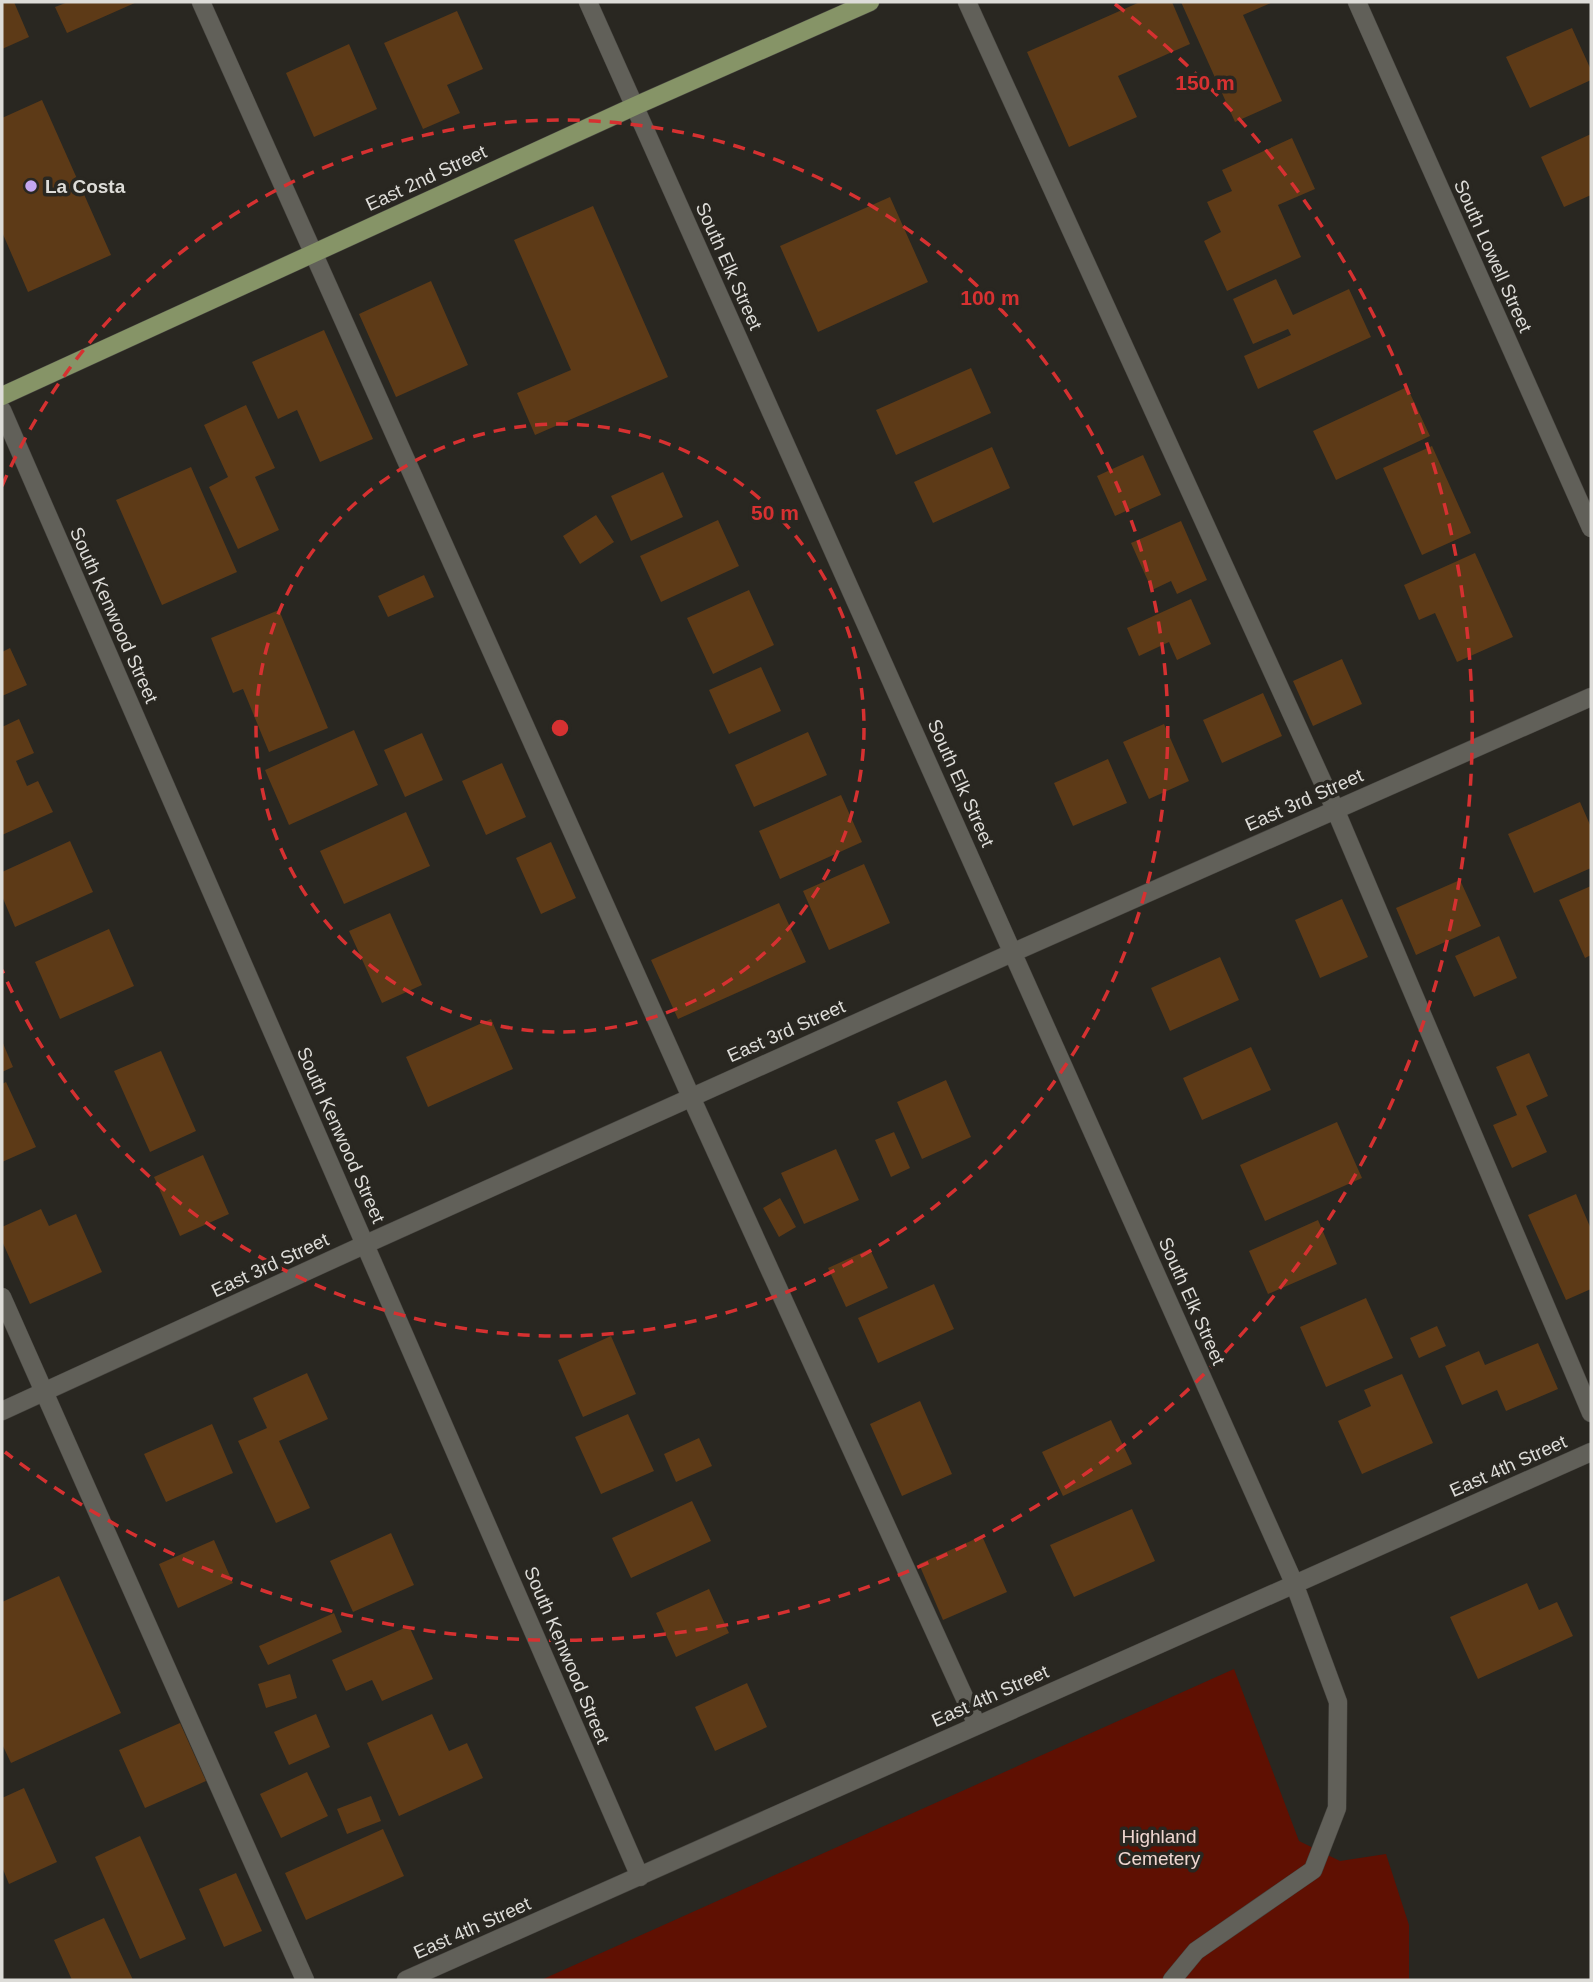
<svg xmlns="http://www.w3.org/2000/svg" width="1593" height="1982" font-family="Helvetica,sans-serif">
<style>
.green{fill:#5f1002}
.building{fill:#5d3a17}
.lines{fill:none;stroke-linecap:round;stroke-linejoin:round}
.minor-casing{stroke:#474540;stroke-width:19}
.major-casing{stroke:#474540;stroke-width:19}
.minor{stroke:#616059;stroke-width:18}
.major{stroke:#869467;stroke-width:18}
.ring{fill:none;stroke:#d63131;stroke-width:3.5;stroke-dasharray:12 9}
.poi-dot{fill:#c4a7f1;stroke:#292721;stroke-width:2.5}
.labels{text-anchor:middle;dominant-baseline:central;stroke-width:7;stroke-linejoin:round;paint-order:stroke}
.street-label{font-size:19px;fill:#dddcd8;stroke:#292721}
.poi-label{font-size:19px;font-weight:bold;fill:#dddcd8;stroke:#292721;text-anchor:start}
.park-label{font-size:19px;fill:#efd6d0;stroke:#292721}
.centre{fill:#d63131;stroke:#292721;stroke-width:3.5}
.ring-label{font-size:21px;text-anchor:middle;font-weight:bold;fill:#d63131;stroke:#292721;stroke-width:7;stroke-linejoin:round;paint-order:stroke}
</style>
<rect width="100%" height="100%" fill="#292721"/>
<!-- green -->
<path class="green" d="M1234 1669 1299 1841 1340 1861 1386 1854 1409 1925V1980H541Z"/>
<!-- building -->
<path class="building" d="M2 2H14L29 37 2 49Z
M68 2H137L67 33 55 7Z
M1140 2H1172L1190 44 1118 76 1137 117 1069 147 1027 52Z
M1181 2H1273L1243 15 1282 101 1235 122Z
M457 11 483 69 447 85 460 113 423 129 384 43Z
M1572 28 1591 70V80L1530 108 1506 57Z
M349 44 377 109 314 137 286 73Z
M42 100 111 255 28 292 2 232V118Z
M1591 134V195L1564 207 1541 157Z
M1292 138 1315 189 1278 205 1301 257 1227 291 1204 241 1221 232 1207 202 1232 191 1222 170Z
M890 197 928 282 818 332 780 246Z
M593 206 668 377 535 435 517 393 571 370 514 240Z
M1276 279 1293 315 1349 289 1371 337 1258 389 1244 356 1291 335 1288 329 1253 344 1233 299Z
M431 281 468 365 396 397 359 314Z
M324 330 373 439 320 462 297 410 278 419 252 362Z
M971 368 991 413 896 455 876 410Z
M1407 387 1430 436 1336 480 1313 431Z
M246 405 275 468 255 477 279 530 238 549 209 487 228 477 204 425Z
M1432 446 1471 533 1422 555 1383 468Z
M992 447 1010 488 933 523 914 482Z
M1143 455 1161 495 1115 516 1097 476Z
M191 467 237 572 162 605 116 500Z
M663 472 683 517 631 541 611 496Z
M596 515 614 542 580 564 563 536Z
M718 520 739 566 661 602 640 556Z
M1181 521 1207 580 1177 594 1171 581 1152 590 1131 543Z
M1475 553 1513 637 1457 662 1435 613 1419 620 1404 585Z
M424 575 434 597 388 617 378 596Z
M749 590 774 645 713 674 687 618Z
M1191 599 1211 644 1177 660 1169 642 1139 656 1127 628Z
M279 610 328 728 269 752 243 689 233 693 211 638Z
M10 648 27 685 2 696V652Z
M1342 659 1362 704 1313 726 1293 681Z
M761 667 781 711 729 734 709 690Z
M1263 693 1282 736 1222 763 1203 720Z
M19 719 34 753 16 761 27 786 38 781 53 812 2 835V727Z
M1164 724 1189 781 1149 799 1123 742Z
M354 730 378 785 289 825 265 770Z
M808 732 827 775 754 807 735 765Z
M422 733 443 780 405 797 384 750Z
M1108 759 1127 803 1073 826 1054 783Z
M502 763 526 817 486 835 462 781Z
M841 795 862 842 780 879 759 831Z
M1580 802 1591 827V868L1534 893 1508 834Z
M406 812 430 866 344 904 320 851Z
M70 841 93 892 15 927 2 896V872Z
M551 842 576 898 541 914 516 858Z
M864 864 890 923 829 950 803 891Z
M1460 880 1481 926 1416 955 1396 908Z
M1591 886V955L1585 958 1559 900Z
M1342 899 1368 957 1320 978 1295 920Z
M779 903 806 962 678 1019 651 960Z
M390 913 422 985 382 1003 349 931Z
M109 929 134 986 60 1019 35 962Z
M1499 936 1517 978 1474 997 1455 956Z
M1220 957 1239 1000 1170 1031 1151 988Z
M491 1019 513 1069 428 1107 406 1057Z
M2 1041 13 1067 2 1072Z
M1251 1047 1271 1090 1202 1120 1183 1078Z
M161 1051 196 1131 150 1152 114 1071Z
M1529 1053 1548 1096 1526 1106 1547 1152 1512 1168 1493 1125 1517 1115 1496 1067Z
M946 1080 971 1137 922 1159 897 1102Z
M6 1082 36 1147 2 1162V1084Z
M1337 1122 1362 1178 1265 1221 1240 1165Z
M894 1132 910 1168 891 1177 875 1140Z
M836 1149 859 1200 804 1224 781 1173Z
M203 1155 229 1214 180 1236 154 1177Z
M1576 1194 1591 1229V1289L1566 1300 1528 1215Z
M780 1198 796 1227 779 1237 763 1208Z
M41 1209 49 1226 76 1214 102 1272 30 1304 2 1241V1227Z
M1318 1220 1337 1264 1268 1294 1249 1251Z
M870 1249 888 1288 846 1307 828 1268Z
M934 1284 954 1329 878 1363 858 1318Z
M1366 1298 1393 1358 1326 1387 1300 1327Z
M1437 1326 1446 1346 1419 1358 1410 1338Z
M611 1336 636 1394 583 1417 558 1360Z
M1538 1343 1558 1389 1506 1411 1497 1390 1462 1405 1445 1366 1479 1351 1485 1365Z
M307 1373 328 1419 279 1441 310 1508 276 1523 238 1441 267 1428 253 1398Z
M1402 1374 1433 1443 1362 1474 1338 1421 1371 1406 1364 1390Z
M920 1401 952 1474 902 1496 870 1424Z
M628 1414 654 1471 601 1494 575 1437Z
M1111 1420 1132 1464 1063 1496 1042 1452Z
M212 1424 233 1473 166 1502 144 1454Z
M699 1438 712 1466 676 1482 664 1454Z
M692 1501 711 1541 631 1578 612 1538Z
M1132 1509 1155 1561 1074 1597 1050 1545Z
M391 1533 414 1585 353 1612 330 1561Z
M982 1536 1007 1592 943 1620 919 1564Z
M214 1540 233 1583 178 1608 159 1564Z
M59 1576 121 1713 11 1763 2 1744V1602Z
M1527 1583 1539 1610 1557 1602 1573 1636 1478 1679 1450 1617Z
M709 1589 729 1633 676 1657 656 1613Z
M334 1613 342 1632 268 1665 259 1646Z
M409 1626 433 1679 382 1701 372 1680 346 1691 332 1660Z
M290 1674 297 1698 266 1708 258 1684Z
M747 1683 767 1727 715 1751 695 1707Z
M316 1714 330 1747 289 1765 274 1732Z
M432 1714 449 1751 467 1743 483 1778 399 1816 367 1743Z
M180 1723 206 1781 145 1808 119 1750Z
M307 1772 328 1816 281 1838 260 1794Z
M24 1788 57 1862 9 1884 2 1867V1798Z
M371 1796 381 1821 347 1834 337 1809Z
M383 1829 404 1876 306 1920 285 1873Z
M140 1836 186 1939 140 1959 95 1857Z
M236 1873 262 1931 224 1947 199 1889Z
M104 1918 133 1980H72L54 1940Z"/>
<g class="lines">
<defs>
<path id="minor" d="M201 2 691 1097 977 1725
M588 2 1294 1583 1338 1702 1337 1808 1313 1870 1196 1951 1172 1980
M967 2 1335 809 1591 1413
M1357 2 1591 528
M2 410 640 1877
M2 1297 305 1980
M2 1411 366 1244 1014 952 1591 697
M406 1980 1591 1452"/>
<path id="major" d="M2 396 635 106 870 2"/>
</defs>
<!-- minor casing -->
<use href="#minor" class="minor-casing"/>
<!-- major casing -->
<use href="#major" class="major-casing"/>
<!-- minor -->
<use href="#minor" class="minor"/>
<!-- major -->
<use href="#major" class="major"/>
</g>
<!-- distance rings -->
<g class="ring">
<circle cx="560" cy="728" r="304"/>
<path d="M2 486A608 608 0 1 1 2 970"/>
<path d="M1115 4A912 912 0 1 1 5 1452"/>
</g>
<!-- markers -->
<circle class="poi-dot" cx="31" cy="186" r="7"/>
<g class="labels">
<!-- street labels -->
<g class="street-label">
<text transform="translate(426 178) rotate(-25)">East 2nd Street</text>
<text transform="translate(1493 256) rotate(66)">South Lowell Street</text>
<text transform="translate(729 266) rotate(66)">South Elk Street</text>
<text transform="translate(114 615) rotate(66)">South Kenwood Street</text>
<text transform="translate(961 783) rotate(66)">South Elk Street</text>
<text transform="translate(1304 800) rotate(-24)">East 3rd Street</text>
<text transform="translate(786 1031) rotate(-24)">East 3rd Street</text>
<text transform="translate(341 1135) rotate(66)">South Kenwood Street</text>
<text transform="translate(270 1265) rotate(-25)">East 3rd Street</text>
<text transform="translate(1192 1301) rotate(66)">South Elk Street</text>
<text transform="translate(1508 1466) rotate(-24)">East 4th Street</text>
<text transform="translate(567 1655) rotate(67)">South Kenwood Street</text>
<text transform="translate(990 1696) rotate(-24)">East 4th Street</text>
<text transform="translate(472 1928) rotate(-24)">East 4th Street</text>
</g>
<!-- poi labels -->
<g class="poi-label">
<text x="45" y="186">La Costa</text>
</g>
<!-- park labels -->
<g class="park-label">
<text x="1159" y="1836">Highland<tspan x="1159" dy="22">Cemetery</tspan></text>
</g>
</g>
<circle cx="560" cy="728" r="10" class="centre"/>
<g class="ring-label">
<text x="1205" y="90">150 m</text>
<text x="990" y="305">100 m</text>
<text x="775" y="520">50 m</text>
</g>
<!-- border -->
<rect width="1593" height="1982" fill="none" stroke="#dddcd8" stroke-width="7"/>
</svg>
